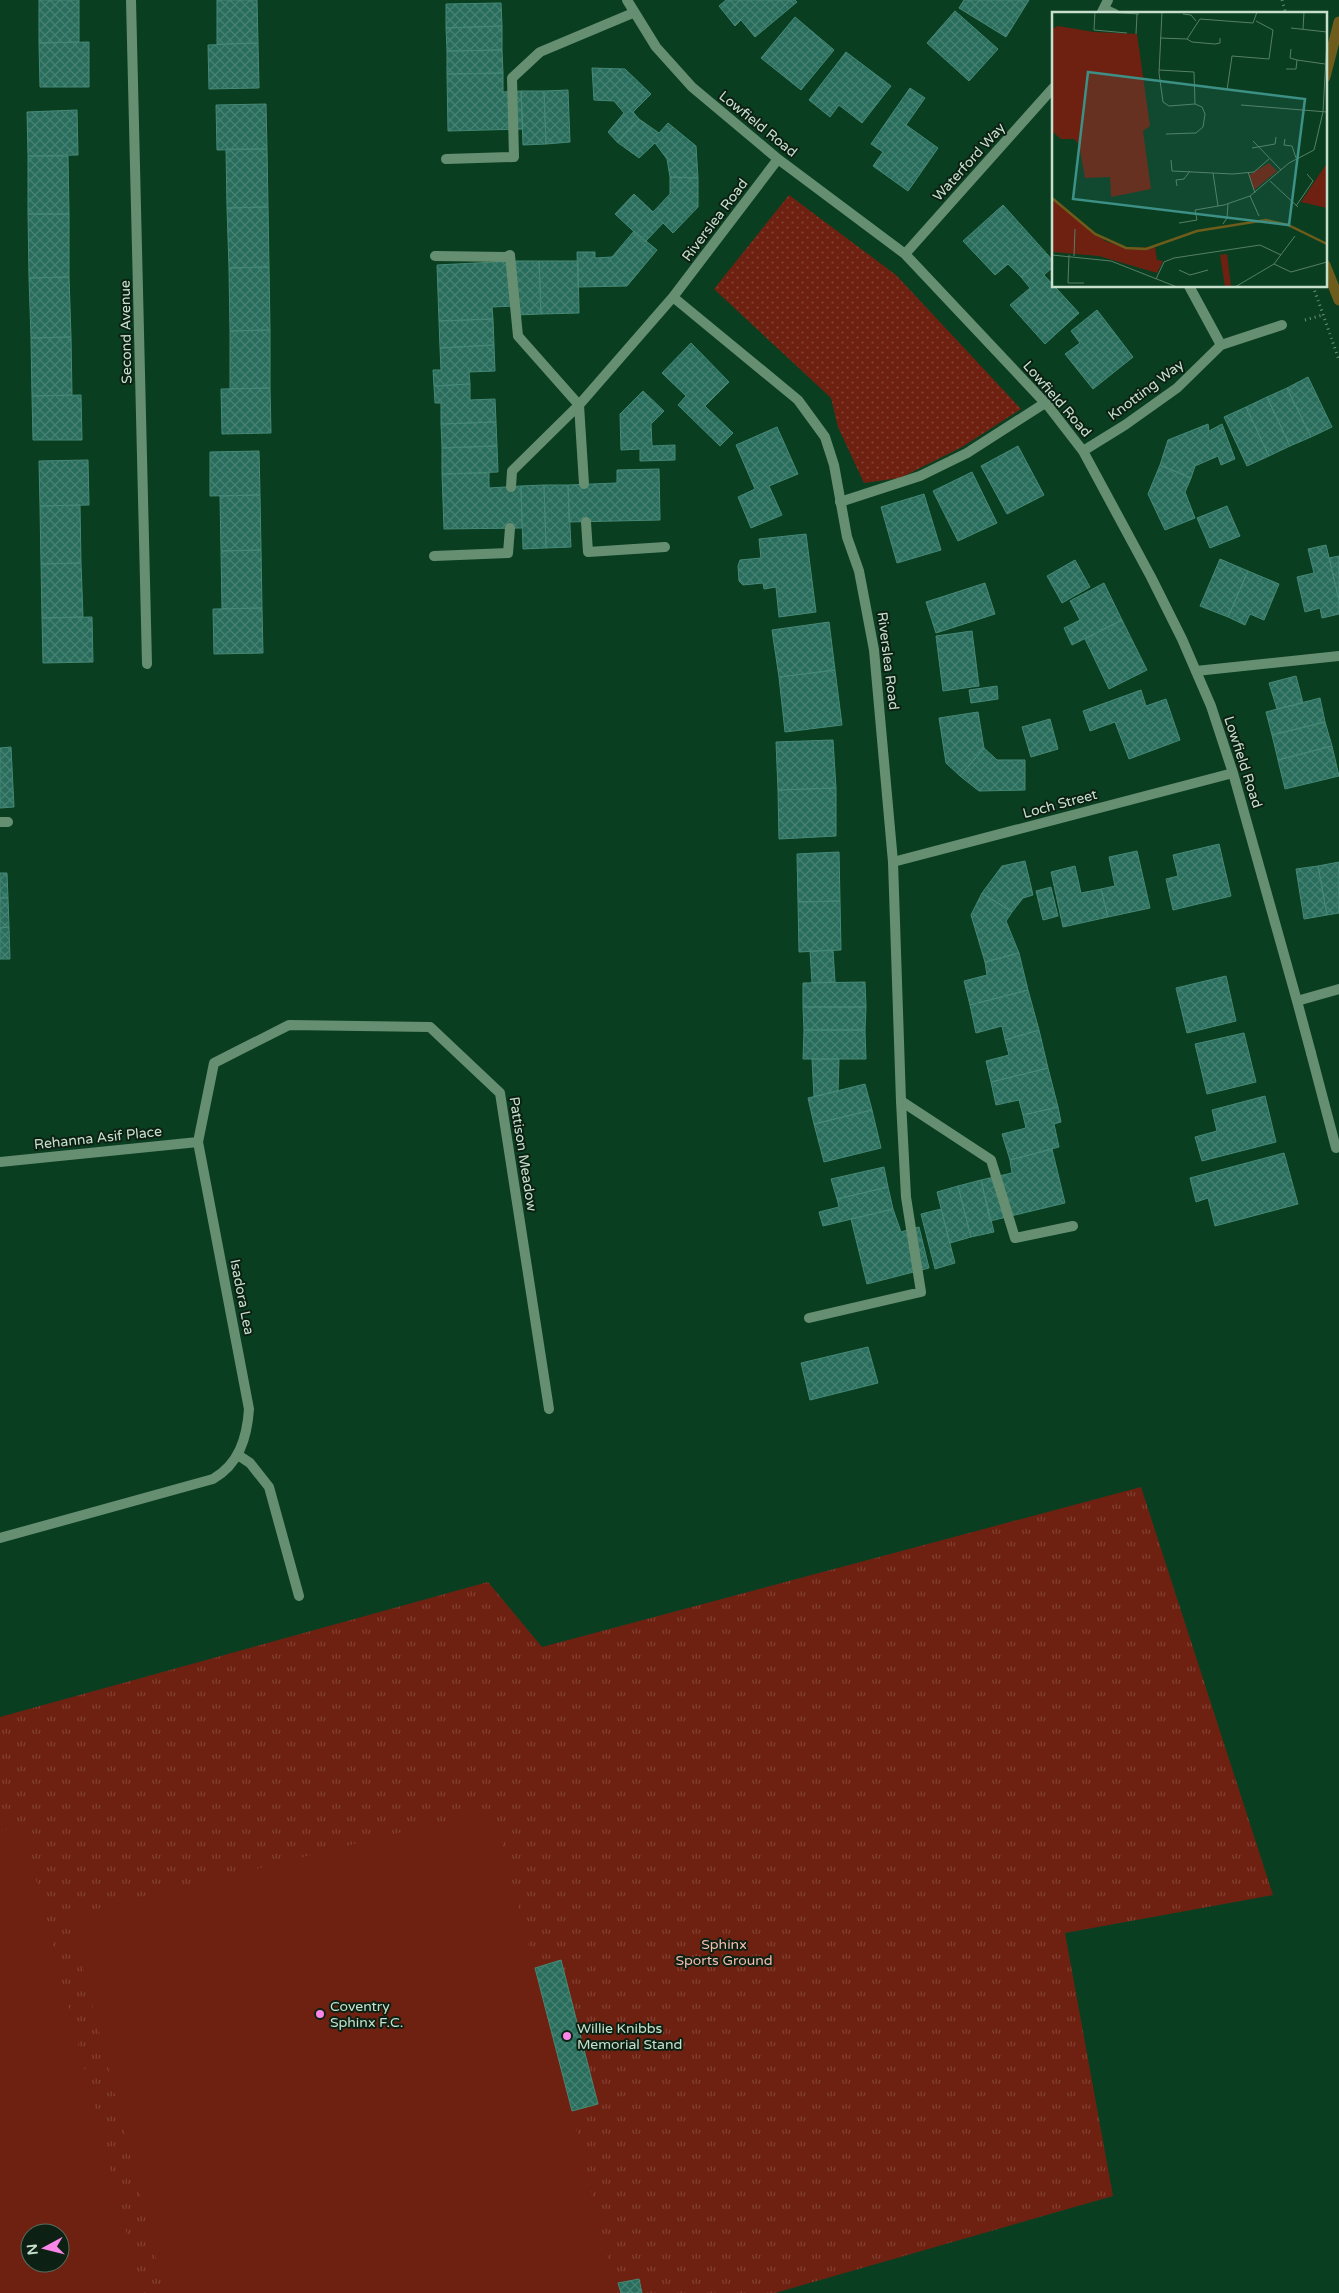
<svg xmlns="http://www.w3.org/2000/svg" width="1339" height="2293" font-family="'Varela Round',sans-serif">
<style>
.grass{fill:url(#grass-dots)}
.park{fill:url(#park-tufts);fill-rule:evenodd}
.pitch{fill:#6f2111;fill-rule:evenodd}
.lines{fill:none;stroke-linecap:round;stroke-linejoin:round}
.stream{stroke:#6d5c1b;stroke-width:11}
.building{fill:url(#building-cross-hatch);stroke:#468876}
.path{stroke:#6c927a;stroke-width:3;stroke-dasharray:1 4;stroke-linecap:butt}
.lane{stroke:#668f72;stroke-width:10}
.street{stroke:#668f72;stroke-width:10}
.poi-dot{fill:#fa87e7;stroke:#0c2013;stroke-width:2}
.labels{text-anchor:middle;dominant-baseline:central;stroke-width:4;stroke-linejoin:round;paint-order:stroke}
.street-label{font-size:14px;fill:#c7e0cd;stroke:#0c2013}
.park-label{font-size:14px;fill:#f4bcae;stroke:#0c2013}
.poi-label{font-size:14px;fill:#c7e0cd;stroke:#0c2013;text-anchor:start}
.inset-river{fill:none;stroke:#6d5c1b;stroke-width:2.5}
.inset-road{fill:none;stroke:#567f66;stroke-width:1}
.view{fill:#3d9086;fill-opacity:0.15;stroke:#3d9086;stroke-width:2.5}
.inset-edge{fill:none;stroke:#c7e0cd;stroke-width:2.5}
</style>
<defs>
<pattern id="grass-dots" width="8" height="8" patternUnits="userSpaceOnUse" patternTransform="scale(1.25)"><rect width="8" height="8" fill="#6f2111"/><path d="M2 2h.1M6 6h.1" fill="none" stroke="#824132" stroke-width="1.8" stroke-linecap="round"/></pattern>
<pattern id="park-tufts" width="24" height="20" patternUnits="userSpaceOnUse" patternTransform="scale(1.25)"><rect width="24" height="20" fill="#6f2111"/><path d="M3 7l-1-3M5 7V3M7 7l1-3M15 17l-1-3M17 17v-4M19 17l1-3" fill="none" stroke="#824132"/></pattern>
<pattern id="building-cross-hatch" width="8" height="8" patternUnits="userSpaceOnUse" patternTransform="scale(1.25)"><rect width="8" height="8" fill="#296d5c"/><path d="M0 0l8 8M0 8l8-8" fill="none" stroke="#478272"/></pattern>
</defs>
<rect width="100%" height="100%" fill="#0a3e21"/>
<!-- grass -->
<path class="grass" d="M789 195 896 275 1021 409 962 447 900 478 864 483 838 427 831 398 714 289Z"/>
<!-- park -->
<path class="park" d="M1141 1487 1273 1895 1065 1933 1113 2196 775 2293H0V1717L488 1582 542 1647ZM30 2233H60V2263H30Z"/>
<!-- pitch -->
<path class="pitch" d="M493 1809 572 2111 616 2293H165L70 1916Z
M22 1825 142 2293H0V1831ZM30 2233H60V2263H30Z"/>
<g class="lines">
<!-- stream -->
<path class="stream" d="M1325 77 1339 22
M1325 265 1339 300"/>
</g>
<!-- building -->
<path class="building" d="M39 0H79V42L39 43Z
M217 0H257L258 43 217 44Z
M726 0H795L797 2 755 37 741 20 735 26 719 6Z
M964 0H1029L1006 37 959 8Z
M501 3 502 26 446 28V4Z
M955 11 998 49 969 81 927 43Z
M795 17 834 50 801 90 761 58Z
M502 26V50L447 51 446 28Z
M89 42V87H40L39 43Z
M258 43 259 88 209 89 208 45Z
M502 50 503 73 447 74V51Z
M846 52 891 86 862 123 839 105 830 117 809 100Z
M592 68 625 69 651 94 633 112 639 119 617 142 608 132 624 113 614 101 594 100Z
M503 73V92L521 91 523 129 448 131 447 74Z
M910 88 925 98 906 125 938 148 908 191 873 166 883 152 871 144Z
M568 90 570 142 546 144 544 91Z
M521 91H544L546 144 523 145Z
M266 104 267 149 217 150 216 105Z
M77 110 78 155 28 156 27 112Z
M639 119 659 133 668 123 696 146 698 178 670 177 667 159 655 143 639 158 617 142Z
M226 149H267L268 207 227 208Z
M28 156H68L69 214H28Z
M670 177 698 178V207L673 233 663 223 645 242 615 214 634 194 653 212 670 194Z
M1003 205 1047 254 1021 277 1008 264 995 275 963 241Z
M268 207 269 267 229 268 227 208Z
M28 214H69V277L29 278Z
M634 231 657 250 627 286 578 287 577 252H595V258L612 257Z
M1047 254 1053 261V267L1044 275 1079 313 1045 344 1010 305 1030 288 1021 277Z
M515 261H539L541 314 516 315Z
M515 261 516 306 492 307 493 319 439 321 437 265Z
M539 261H578L579 313 541 314Z
M269 267 270 330 230 331 229 268Z
M69 277 71 337 31 338 29 278Z
M1097 310 1133 357 1093 389 1065 354 1080 343 1071 331Z
M493 319 494 345 440 348 439 321Z
M270 330V388L230 389V331Z
M71 337 72 395 32 396 31 338Z
M691 343 729 382 705 406 733 433 720 446 678 405 686 396 662 373Z
M494 345 495 371 469 372 470 384 434 386 433 370H441L440 348Z
M1308 377 1332 427 1311 437 1287 388Z
M470 384V400L495 399 496 422 441 424V403H435L434 386Z
M270 388 271 433 222 434 221 389Z
M1287 388 1311 437 1290 446 1267 397Z
M643 391 664 411 651 424 652 446 675 445V460L640 461V449L621 450 620 414Z
M81 395 82 440H33L32 396Z
M1267 397 1290 446 1269 456 1246 407Z
M1246 407 1269 456 1247 466 1224 417Z
M496 422 497 446 442 448 441 424Z
M1208 424 1209 431 1222 424 1235 459 1221 465 1218 456 1195 466 1191 478 1160 465 1168 440Z
M777 427 798 474 769 486 782 515 751 528 738 497 755 489 736 445Z
M497 446 498 472 442 474V448Z
M1018 446 1044 495 1007 514 981 466Z
M259 451 260 495 210 496V452Z
M88 460 89 505 40 506 39 461Z
M1160 465 1191 478 1185 492 1195 518 1165 530 1148 494Z
M659 469 660 520 569 522 568 485 617 483V470Z
M972 472 997 523 958 541 933 491Z
M489 473V488L521 486 522 528 444 529 442 474Z
M544 485H568L571 547 546 548Z
M544 485 546 548 523 549 521 486Z
M924 494 941 550 897 563 881 507Z
M260 495 261 550 221 551 220 496Z
M80 505 81 563 41 564 40 506Z
M1227 506 1240 536 1210 548 1197 518Z
M806 534 816 612 779 617 776 587 764 589 763 583 743 585 739 581 738 566 740 560 761 558 759 539Z
M1326 545 1339 600V614L1322 618 1320 608 1305 612 1297 577 1314 573 1308 549Z
M261 550 262 608 222 609 221 551Z
M1339 556V600L1329 558Z
M1220 559 1248 571 1228 617 1200 606Z
M1075 560 1090 587 1062 603 1047 576Z
M81 563 83 617 42 618 41 564Z
M1248 571 1279 584 1264 620 1250 614 1245 625 1228 617Z
M985 583 995 614 936 633 926 602Z
M1104 583 1122 620 1072 645 1064 628 1080 620 1070 601Z
M262 608 263 653 214 654 213 609Z
M92 617 93 662 43 663 42 618Z
M1122 620 1147 670 1109 689 1085 639Z
M829 622 835 670 779 677 772 630Z
M972 631 979 686 943 691 936 636Z
M835 670 842 725 785 732 779 677Z
M1296 676 1303 703 1277 709 1269 683Z
M997 686 998 699 971 703 969 690Z
M1141 690 1146 706 1166 699 1180 740 1129 759 1115 722 1090 731 1083 711Z
M1320 698 1325 722 1272 735 1266 712Z
M978 712 984 748 960 776 946 763 939 718Z
M1050 719 1058 749 1031 757 1022 727Z
M1325 722 1332 746 1278 760 1272 735Z
M833 740 836 788 778 790 776 742Z
M1332 746 1339 776 1285 789 1278 760Z
M11 747 14 807 0 808V748Z
M984 748 997 760H1025V790L979 791 960 776Z
M836 788V836L779 839 778 790Z
M1219 844 1231 896 1173 910 1166 879 1178 876 1173 855Z
M1137 851 1150 908 1108 917 1101 889 1115 886 1109 857Z
M839 852 840 901 798 902 797 854Z
M1025 861 1033 895 1023 898 1012 912 982 893 1002 866Z
M1339 862V913L1327 915 1318 866Z
M1075 866 1081 893 1101 889 1108 917 1063 927 1051 872Z
M1318 866 1327 915 1304 919 1296 869Z
M0 873H7L8 898H0Z
M1051 887 1058 916 1043 920 1036 891Z
M982 893 1012 912 1006 921 1019 953 985 962 971 915Z
M0 898H8L9 927 0 928Z
M840 901 841 950 799 952 798 902Z
M9 927 10 959H0V928Z
M833 950 835 982 812 983 810 951Z
M1019 953 1028 990 970 1005 964 981 987 975 985 962Z
M1226 976 1236 1021 1187 1033 1176 988Z
M865 982 866 1007H803V983Z
M1028 990 1039 1030 1005 1040 1002 1026 976 1033 970 1005Z
M803 1007H866L865 1030H804Z
M804 1030H865L866 1059H803Z
M1039 1030 1048 1068 991 1082 986 1061 1009 1055 1005 1040Z
M1244 1033 1256 1082 1207 1094 1195 1044Z
M812 1059H839L838 1091 814 1097Z
M1048 1068 1058 1107 1023 1115 1019 1100 996 1105 991 1082Z
M865 1084 872 1110 814 1124 808 1098Z
M1265 1096 1276 1142 1202 1161 1195 1137 1217 1131 1212 1110Z
M1058 1107 1061 1122 1054 1124 1059 1147 1010 1160 1002 1134 1026 1128 1023 1115Z
M872 1110 881 1148 824 1162 814 1124Z
M1052 1149 1065 1203 990 1221 981 1180 1012 1173 1010 1160Z
M1284 1153 1298 1204 1215 1226 1208 1198 1196 1202 1190 1178Z
M884 1167 888 1187 837 1199 831 1179Z
M981 1180 994 1232 971 1237 958 1186Z
M958 1186 971 1237 950 1243 937 1192Z
M888 1187 893 1209 823 1226 819 1212 839 1207 837 1199Z
M893 1209 901 1232 919 1227 929 1268 867 1284 851 1219Z
M941 1209 955 1263 935 1269 921 1214Z
M868 1347 878 1383 810 1400 801 1363Z
M561 1960 598 2104 572 2111 535 1968Z
M639 2279 642 2293H621L618 2283Z"/>
<g class="lines">
<!-- path -->
<path class="path" d="M1282 0 1286 14
M1313 286 1339 360
M1305 320 1323 315"/>
<!-- lane -->
<path class="lane" d="M446 159 514 157 512 78 540 52 633 13
M435 256 506 257 510 255 518 336 579 405 584 484
M511 487 512 471 579 405
M840 502 920 476 967 453 1045 403
M586 522 588 552 665 547
M434 556 508 553 510 528
M1196 671 1339 656
M1311 1053 1336 1148
M901 1101 991 1160 1015 1238 1073 1226
M809 1318 921 1292 906 1197 901 1101"/>
<!-- street -->
<path class="street" d="M131 0 147 664
M627 0 656 47 692 87 778 159 905 254 1049 407 1083 451 1151 577 1182 639 1211 706 1233 773 1297 1001 1339 989
M1104 9 1115 14
M1101 14 1108 0
M905 254 1053 88
M1189 286 1221 345
M673 297 798 400 825 437 834 465 847 537 859 571 874 650 893 862 901 1101
M579 405 673 297 778 159
M1083 451 1125 425 1177 388 1221 345 1282 325
M0 822H8
M893 862 1233 773
M1297 1001 1311 1053
M0 1162 198 1142
M238 1455 250 1463 269 1487 299 1596
M0 1538 213 1479C239 1464 247 1438 249 1409L198 1142 214 1063 289 1025 430 1027 500 1093 549 1409"/>
</g>
<!-- markers -->
<g class="poi-dot">
<circle cx="320" cy="2014" r="5"/>
<circle cx="567" cy="2036" r="5"/>
</g>
<g class="labels">
<!-- street labels -->
<g class="street-label">
<text transform="translate(758 124) rotate(39)">Lowfield Road</text>
<text transform="translate(969 162) rotate(-48)">Waterford Way</text>
<text transform="translate(715 220) rotate(-53)">Riverslea Road</text>
<text transform="translate(126 332) rotate(-91)">Second Avenue</text>
<text transform="translate(1146 390) rotate(-37)">Knotting Way</text>
<text transform="translate(1057 399) rotate(49)">Lowfield Road</text>
<text transform="translate(888 661) rotate(83)">Riverslea Road</text>
<text transform="translate(1243 762) rotate(72)">Lowfield Road</text>
<text transform="translate(1060 804) rotate(-15)">Loch Street</text>
<text transform="translate(98 1138) rotate(-6)">Rehanna Asif Place</text>
<text transform="translate(523 1154) rotate(81)">Pattison Meadow</text>
<text transform="translate(242 1297) rotate(79)">Isadora Lea</text>
</g>
<!-- park labels -->
<g class="park-label">
<text x="724" y="1944">Sphinx<tspan x="724" dy="16">Sports Ground</tspan></text>
</g>
<!-- poi labels -->
<g class="poi-label">
<text x="330" y="2006">Coventry<tspan x="330" dy="16">Sphinx F.C.</tspan></text>
<text x="577" y="2028">Willie Knibbs<tspan x="577" dy="16">Memorial Stand</tspan></text>
</g>
</g>
<!-- overview -->
<g transform="translate(1052 12)">
<rect width="275" height="275" fill="#0a3e21"/>
<path d="M217 151 225 159 202 178 197 163ZM1 186 53 229 74 236 103 235 105 248 111 249 105 261 47 244 0 240ZM175 242 179 274 173 275 168 243Z" fill="#6f2111"/>
<path d="M275 153V196L249 190 273 154Z" fill="#6f2111"/>
<path d="M6 14 42 20 85 22 98 114 91 119 99 177 59 185 58 165 33 166 27 132 22 127H9L0 119V17Z" fill="#6f2111"/>
<path d="M45 23 46 31 75 27 80 68 18 76 12 27ZM5 25 7 47 0 48V26ZM71 71 76 112 10 121 7 79Z" fill="#6f2111"/>
<path class="inset-river" d="M0 186 43 222 74 236 94 237 145 219 214 208 236 213 275 232"/>
<path class="inset-road" d="M43 0 42 18 75 21M54 0 87 2M110 0 107 61 111 90 117 94 143 92 150 95 153 102 151 115 144 121 114 122M131 2 139 3 144 9M239 16 275 20M251 17 252 0M84 22 85 2M108 26 135 27 148 7 201 11 205 0M135 27 140 30 163 32 168 31V26M245 48 273 52M234 57H244L245 48 238 46 239 37M107 58 142 60 143 92M175 78 180 44 217 47 221 18 204 9M189 93 275 100M233 127 232 133 240 134 244 146M201 129 229 158M200 136 223 132 224 125M119 148 120 159 181 162 202 160 217 147M196 160 203 181M161 161 166 194M218 169 246 195M125 174 124 168 132 167 138 159M198 184 207 204M244 194 261 169 255 162M127 211 145 208 143 198 172 193 198 184 237 151 262 138 271 100 275 28M171 212 175 206 176 192M0 243 59 249 125 275M17 243 16 271H32M22 244 23 217M222 252 239 260 275 250M127 258 138 263 156 258M104 267 112 250 122 246 208 233 229 243M183 275 222 252 243 224"/>
<path class="view" d="M36 60 253 87 237 213 21 187Z"/>
<rect width="275" height="275" class="inset-edge"/>
</g>
<!-- north arrow -->
<g transform="translate(45 2248) rotate(263)"><circle r="24" fill="#0c2013" stroke="#576d5d"/>
<path d="M0-4L9 19L0 12L-9 19Z" fill="#fa87e7"/>
<text y="-8" font-size="14" font-weight="bold" text-anchor="middle" fill="#c7e0cd">N</text>
</g>
</svg>
